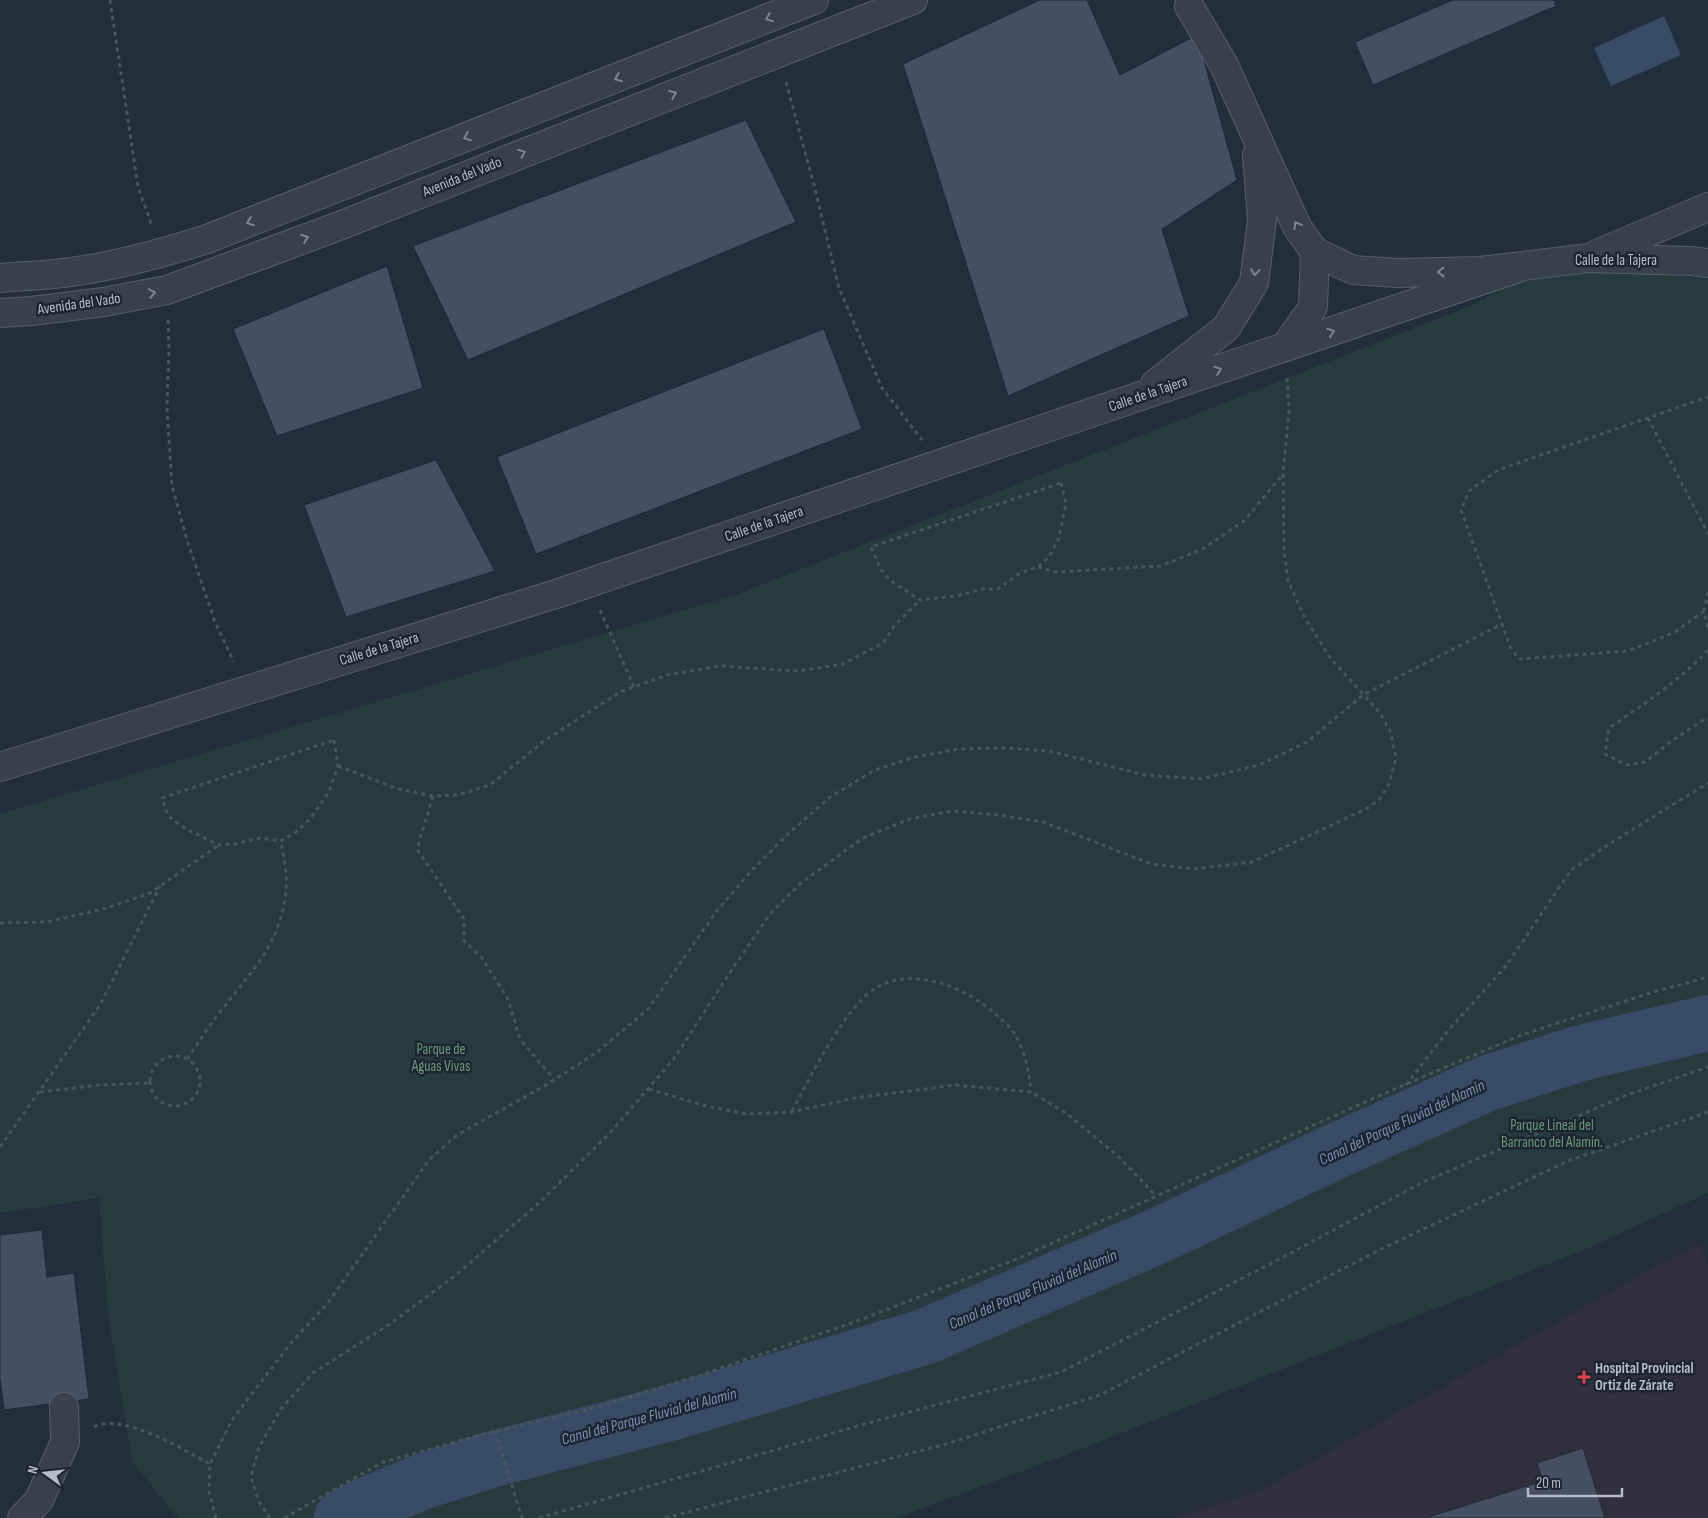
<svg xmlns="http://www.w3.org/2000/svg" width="1708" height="1518" font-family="'Sofia Sans Condensed',sans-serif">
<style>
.medical{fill:#32303f}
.green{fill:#263c3f}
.water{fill:#394c67}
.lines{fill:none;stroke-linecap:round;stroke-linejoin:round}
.river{stroke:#394c67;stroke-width:56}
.building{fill:#455162;stroke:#1f2835}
.minor-casing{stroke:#565f6c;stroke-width:30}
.path{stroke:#44595c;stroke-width:3;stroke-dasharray:4 4;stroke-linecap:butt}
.minor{stroke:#38414e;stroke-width:28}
.oneway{stroke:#7c8592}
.health-dot{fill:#e0444e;stroke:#1d2633;stroke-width:2}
.labels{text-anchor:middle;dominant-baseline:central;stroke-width:5;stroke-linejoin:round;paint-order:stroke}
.street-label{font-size:15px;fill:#b4bcc9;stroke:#1d2633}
.park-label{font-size:15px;fill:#6b9a76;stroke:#1d2633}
.poi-label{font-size:15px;font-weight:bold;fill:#b4bcc9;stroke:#1d2633;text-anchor:start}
.water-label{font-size:16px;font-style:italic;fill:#7c92b1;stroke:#1d2633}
</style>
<rect width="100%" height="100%" fill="#242f3e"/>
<!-- medical -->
<path class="medical" d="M1700 1244 1708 1266V1518H1174L1263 1489 1664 1261Z"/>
<!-- green -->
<path class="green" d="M1551 263 1708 279V1193L1586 1249 1066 1455 896 1518H178L132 1462 108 1313 99 1198 0 1213V814L738 594 1475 304Z"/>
<!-- water -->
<path class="water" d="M1664 16 1681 55 1611 86 1594 48Z"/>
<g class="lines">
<!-- river -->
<path class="river" d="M342 1518 366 1505 424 1481 490 1460 670 1413 924 1337 1160 1235 1336 1151 1488 1083 1581 1053 1708 1023"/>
</g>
<!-- building -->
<path class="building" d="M1040 0H1087L1120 75 1197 35 1237 180 1162 229 1189 316 1008 396 903 64Z
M1453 0H1554L1556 6 1373 85 1355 42Z
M746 120 796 222 468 360 413 246Z
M387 266 423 388 277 436 233 329Z
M824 329 862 429 536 554 497 457Z
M436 460 495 571 346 617 304 505Z
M42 1230 47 1277 74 1273 89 1399 4 1410 0 1378V1235Z
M1583 1448 1605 1518H1425L1543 1481 1537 1463Z"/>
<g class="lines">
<defs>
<path id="minor" d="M1189 6 1224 65 1297 227 1315 252 1353 270 1398 273 1480 271 1589 258 1691 261 1708 263
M1597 254 1708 207
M0 278C18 276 36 276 54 274 106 269 157 255 207 239L814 0
M0 313 32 311 104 302 167 290 339 226 913 0
M1285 347 1313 307 1315 252
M1155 384 1226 328 1254 283 1262 220 1257 155
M0 767 556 594 1524 266
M22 1518 39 1500 65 1442 64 1407"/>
</defs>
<!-- minor casing -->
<use href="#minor" class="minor-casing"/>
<!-- path -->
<path class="path" d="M110 0 138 187 152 226
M786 82 814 185 839 288 882 388 922 440
M168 320 169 347 167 407 172 486 187 540 215 622 234 662
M1648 418 1708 534
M1061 483 1066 503 1059 538 1049 557 1038 567 1020 573 998 589H982L956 596 920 600 891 581 881 570 871 547Z
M1038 567 1055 572 1160 566 1201 550 1244 521 1283 474
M1708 592 1704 611 1708 629
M600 610 634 687
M1704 611 1675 632 1628 651 1520 659 1511 649 1461 510 1469 491 1498 470 1708 397
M1708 650C1679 681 1644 704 1609 728L1605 754 1626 765 1645 762 1673 740 1705 719 1708 720
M334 740 338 766 329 792 310 819 296 832 281 841 260 838 235 844 219 845 186 829 168 816 162 798Z
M338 766 398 789 433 796 458 795 490 785 544 741 620 692 667 675 720 666 798 671 843 664 883 643 895 625 920 600
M433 796 417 849 464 919V941L482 958 508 999 519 1036 524 1044 554 1079
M0 923 47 922 107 908 150 893 219 845
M150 1081a25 25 0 1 1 50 0a25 25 0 1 1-50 0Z
M187 1059C198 1044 208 1027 220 1012 251 972 281 944 286 890 288 874 283 856 281 841
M1406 1085 1446 1033 1506 966 1571 870 1614 841 1708 783
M649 1089 706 1106 747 1114 791 1112 855 1098 956 1085 1031 1092 1066 1113 1120 1158 1156 1196
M40 1092 98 1085 149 1083
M792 1111C810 1078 847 1001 881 985 922 967 973 991 1002 1020 1006 1024 1012 1028 1015 1034 1025 1052 1029 1071 1031 1092
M0 1147 100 1005 160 886
M94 1427C122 1412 184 1450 210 1464
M495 1431 522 1518
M216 1518 209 1492 210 1464 232 1420 290 1344 327 1304 429 1160 457 1135 546 1085 596 1053 648 1009 716 912 752 870 789 833 830 797 875 770 915 757 959 749 1006 748 1049 751 1145 775 1201 779 1259 765 1307 742 1363 695 1502 624
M270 1518 259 1502 251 1477 259 1447 281 1409 313 1373 390 1324 456 1275 540 1202 609 1134 673 1060 731 971 770 914 801 883 863 838 910 819 952 811 999 815 1043 822 1152 864 1193 869 1252 862 1366 809 1380 799 1389 784 1396 757 1390 731 1379 712 1331 659 1305 618 1288 581 1284 550 1283 473 1289 411 1287 377
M284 1518 383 1462 495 1431 587 1410 698 1376 860 1320 1019 1258 1383 1094 1521 1035 1650 993 1708 977
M539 1518 875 1421 1061 1372 1289 1254 1423 1182 1627 1095 1708 1067
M665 1518 946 1444 1100 1395 1379 1250 1568 1161 1708 1112"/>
<!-- minor -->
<use href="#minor" class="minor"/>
</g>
<!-- one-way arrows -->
<defs><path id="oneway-chevron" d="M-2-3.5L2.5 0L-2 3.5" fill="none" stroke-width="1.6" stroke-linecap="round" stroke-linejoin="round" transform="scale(1.25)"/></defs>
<g class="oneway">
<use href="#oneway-chevron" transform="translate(769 18) rotate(158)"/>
<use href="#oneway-chevron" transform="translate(618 78) rotate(158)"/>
<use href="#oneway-chevron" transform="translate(673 94) rotate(-22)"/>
<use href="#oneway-chevron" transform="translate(467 137) rotate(158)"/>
<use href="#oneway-chevron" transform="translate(522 153) rotate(-22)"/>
<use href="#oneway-chevron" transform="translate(250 222) rotate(159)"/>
<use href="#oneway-chevron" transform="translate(1297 225) rotate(-119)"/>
<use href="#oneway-chevron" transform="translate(305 238) rotate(-20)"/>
<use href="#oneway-chevron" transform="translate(1255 272) rotate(97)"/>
<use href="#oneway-chevron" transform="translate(1441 272) rotate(179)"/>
<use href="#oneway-chevron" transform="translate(152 293) rotate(-11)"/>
<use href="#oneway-chevron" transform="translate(1331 332) rotate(-19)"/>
<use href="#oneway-chevron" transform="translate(1218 370) rotate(-19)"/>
</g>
<!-- markers -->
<path class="health-dot" d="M1581.5 1369.5h5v5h5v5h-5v5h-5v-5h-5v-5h5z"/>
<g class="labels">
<!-- street labels -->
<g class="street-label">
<text transform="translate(462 177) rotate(-22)">Avenida del Vado</text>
<text x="1616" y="260">Calle de la Tajera</text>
<text transform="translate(79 304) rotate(-8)">Avenida del Vado</text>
<text transform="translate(1148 394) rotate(-19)">Calle de la Tajera</text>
<text transform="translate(764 524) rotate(-19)">Calle de la Tajera</text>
<text transform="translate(379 649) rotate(-17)">Calle de la Tajera</text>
</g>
<!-- park labels -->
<g class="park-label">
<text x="441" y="1049">Parque de<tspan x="441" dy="17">Aguas Vivas</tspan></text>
<text x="1552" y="1125">Parque Lineal del<tspan x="1552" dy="17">Barranco del Alamín.</tspan></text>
</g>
<!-- poi labels -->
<g class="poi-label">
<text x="1595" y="1368">Hospital Provincial<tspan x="1595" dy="17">Ortiz de Zárate</tspan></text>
</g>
<!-- water labels -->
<g class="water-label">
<text transform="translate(1402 1123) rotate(-25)">Canal del Parque Fluvial del Alamín</text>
<text transform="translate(1033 1290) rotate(-23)">Canal del Parque Fluvial del Alamín</text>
<text transform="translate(649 1417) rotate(-15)">Canal del Parque Fluvial del Alamín</text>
</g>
</g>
<!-- north arrow -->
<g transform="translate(45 1473) rotate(285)" stroke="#1d2633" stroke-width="4" paint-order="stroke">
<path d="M0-4L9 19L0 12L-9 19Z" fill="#b4bcc9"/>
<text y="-8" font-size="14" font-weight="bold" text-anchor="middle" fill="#b4bcc9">N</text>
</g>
<!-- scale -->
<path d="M1528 1488v8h94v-8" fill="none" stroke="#b4bcc9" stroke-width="2.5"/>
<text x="1536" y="1488" font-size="15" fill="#b4bcc9" stroke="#1d2633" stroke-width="4" paint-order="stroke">20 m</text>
</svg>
